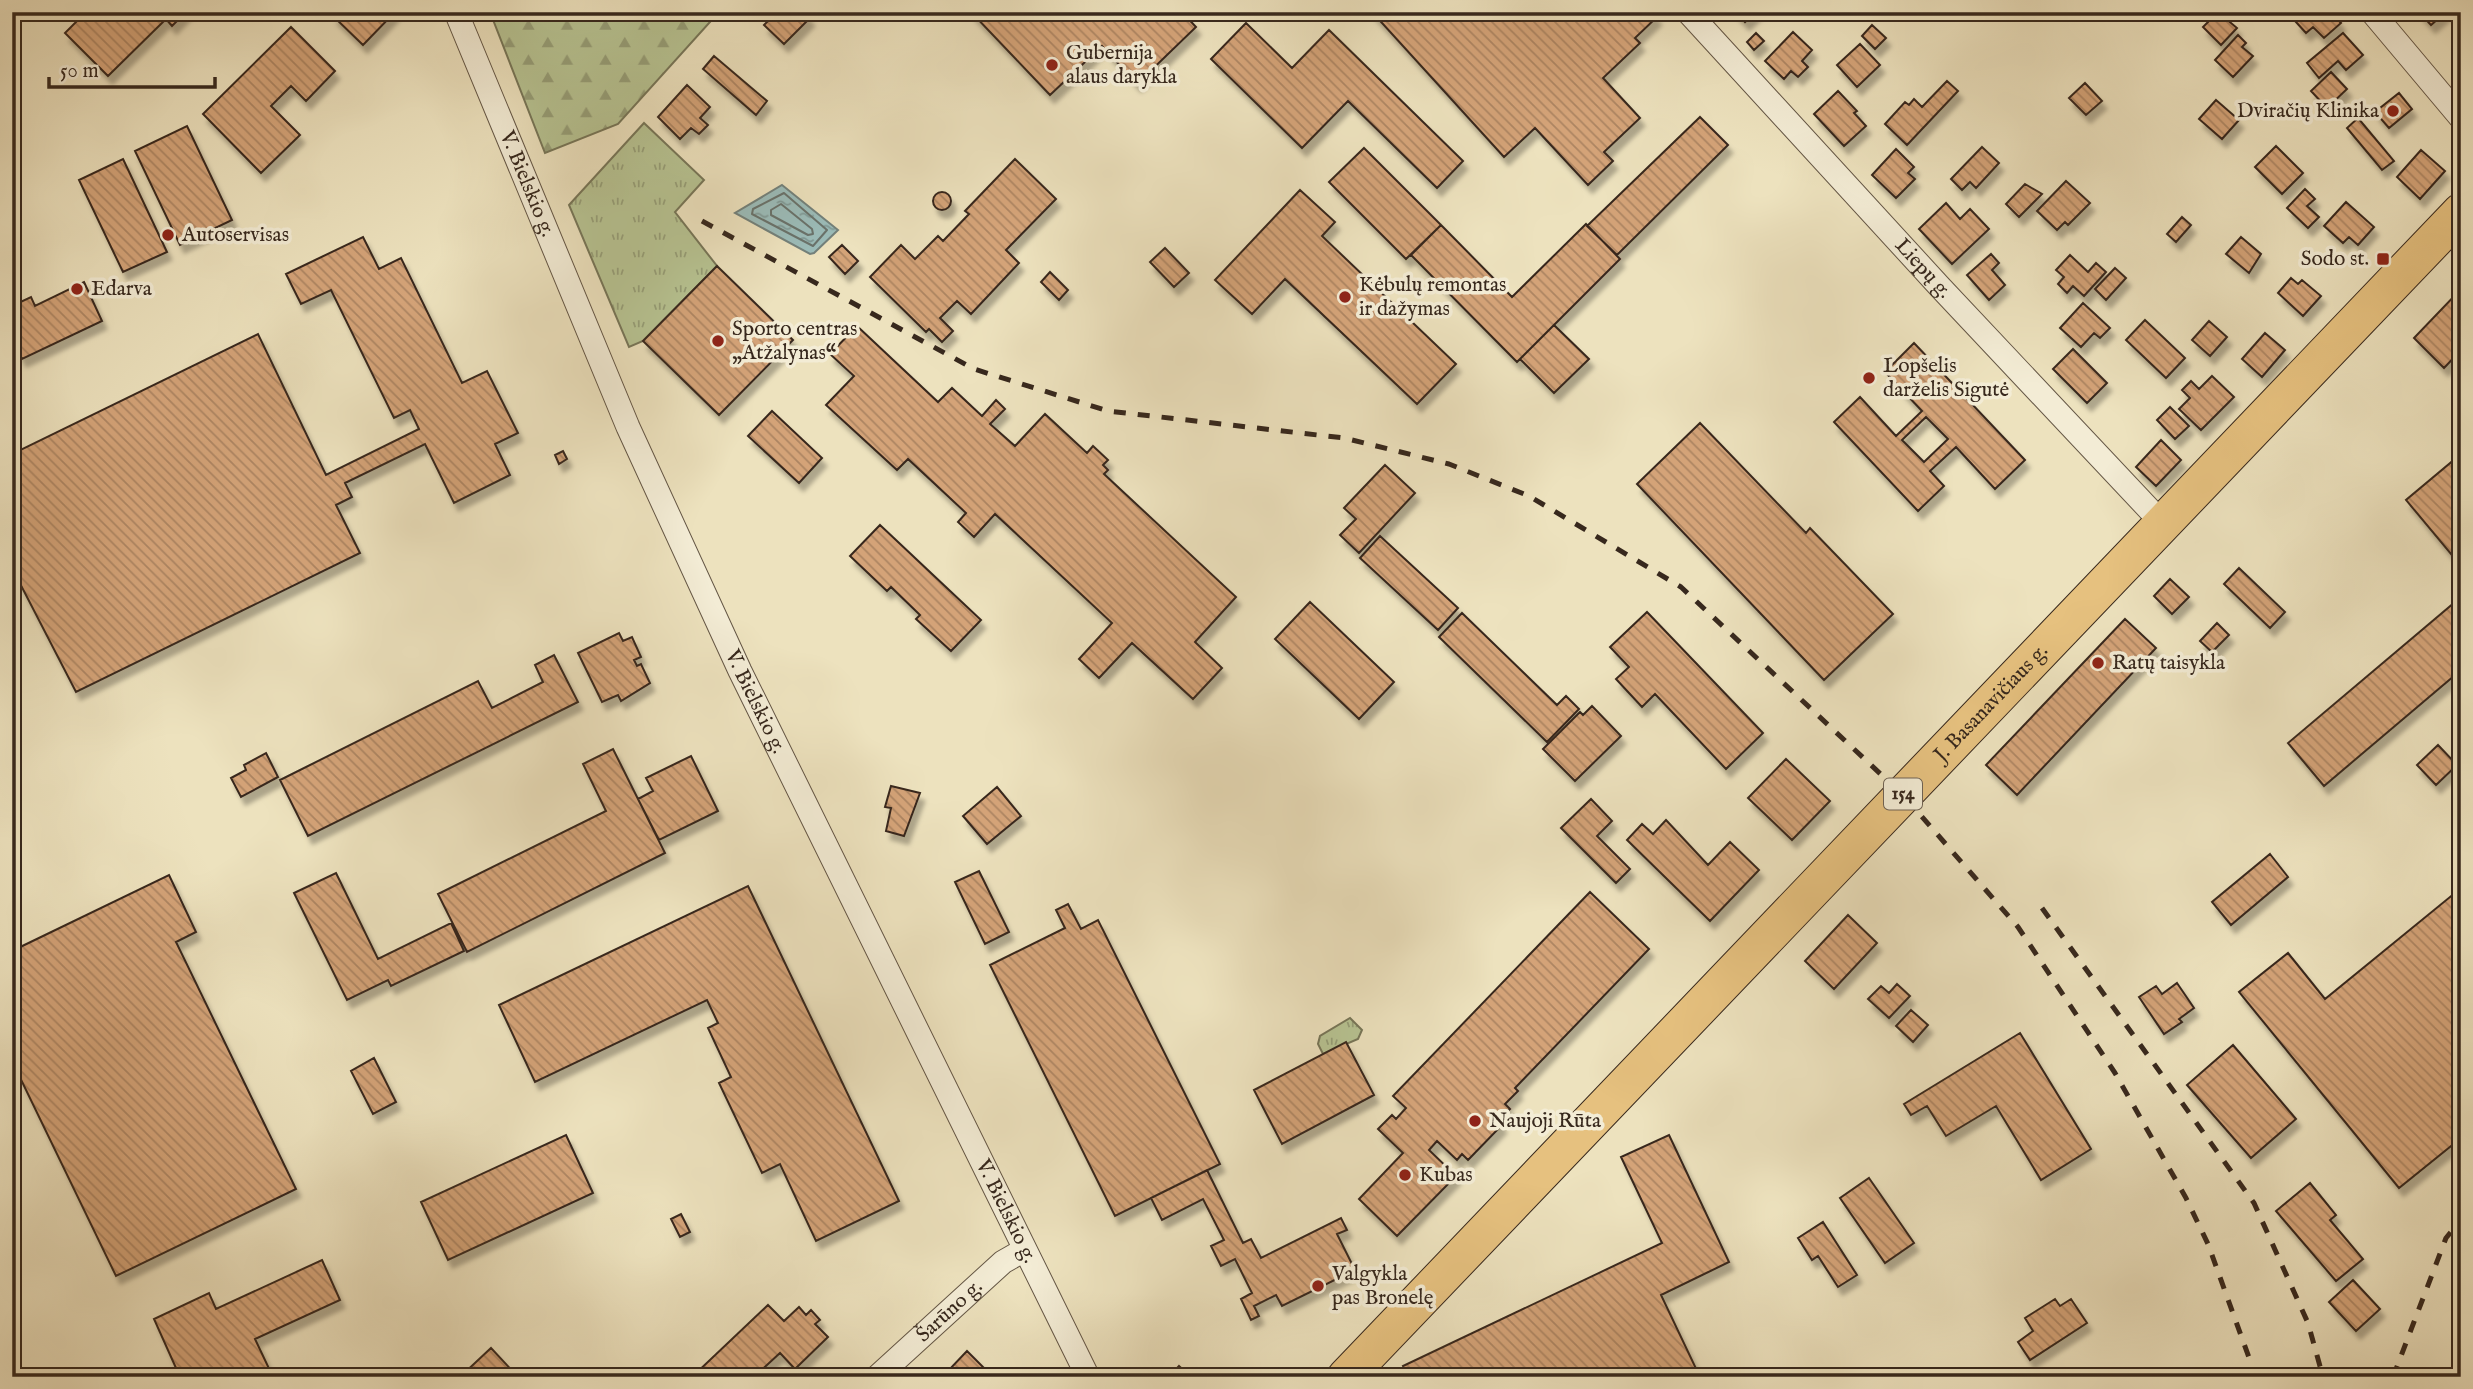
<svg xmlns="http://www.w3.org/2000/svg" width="2473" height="1389" font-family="'IM FELL English',serif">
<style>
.grass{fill:url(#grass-tufts);stroke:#777658;stroke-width:2}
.forest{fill:url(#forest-firs);stroke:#777658;stroke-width:2}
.water{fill:url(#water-ripples);stroke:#73817b;stroke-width:2}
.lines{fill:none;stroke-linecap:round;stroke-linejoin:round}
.shore{stroke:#69726b;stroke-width:2}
.building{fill:url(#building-back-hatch);stroke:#37281d;stroke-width:2;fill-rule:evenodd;filter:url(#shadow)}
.street-casing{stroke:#645645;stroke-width:25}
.primary-casing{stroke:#37281d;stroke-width:39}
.street{stroke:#f3ecd5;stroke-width:23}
.primary{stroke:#e6c17f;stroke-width:37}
.rail{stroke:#37281d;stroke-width:5;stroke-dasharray:12 12;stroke-linecap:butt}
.poi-dot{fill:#8f2418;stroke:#f3ecd5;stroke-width:2.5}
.labels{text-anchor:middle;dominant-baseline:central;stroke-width:7;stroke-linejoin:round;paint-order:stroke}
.shield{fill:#f3ecd5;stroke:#6f6354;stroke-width:2}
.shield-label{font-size:19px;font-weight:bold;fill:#37281d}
.poi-label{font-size:21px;fill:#37281d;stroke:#f3ecd5;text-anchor:start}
.street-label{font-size:21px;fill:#37281d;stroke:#f3ecd5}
</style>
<defs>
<pattern id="grass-tufts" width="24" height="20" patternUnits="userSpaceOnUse" patternTransform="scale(1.75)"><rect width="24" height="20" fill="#b7c392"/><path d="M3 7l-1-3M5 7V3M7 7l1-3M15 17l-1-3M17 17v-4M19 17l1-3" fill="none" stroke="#969e77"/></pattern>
<pattern id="forest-firs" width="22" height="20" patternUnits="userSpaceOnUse" patternTransform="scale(1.75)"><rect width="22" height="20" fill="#b7c392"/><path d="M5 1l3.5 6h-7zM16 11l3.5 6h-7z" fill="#969e77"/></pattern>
<pattern id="water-ripples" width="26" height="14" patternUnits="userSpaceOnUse" patternTransform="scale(1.75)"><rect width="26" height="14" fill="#9bbcb9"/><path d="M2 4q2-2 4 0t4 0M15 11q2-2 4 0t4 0" fill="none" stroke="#7f9996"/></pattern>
<pattern id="building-back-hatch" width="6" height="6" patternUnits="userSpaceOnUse" patternTransform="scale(1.75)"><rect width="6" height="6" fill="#d4a378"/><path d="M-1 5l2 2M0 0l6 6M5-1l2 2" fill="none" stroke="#ad8562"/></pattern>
<filter id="shadow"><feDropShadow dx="4.5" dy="8" stdDeviation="2" flood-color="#0004"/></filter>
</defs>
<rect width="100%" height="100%" fill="#ede2be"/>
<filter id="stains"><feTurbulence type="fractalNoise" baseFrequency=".00286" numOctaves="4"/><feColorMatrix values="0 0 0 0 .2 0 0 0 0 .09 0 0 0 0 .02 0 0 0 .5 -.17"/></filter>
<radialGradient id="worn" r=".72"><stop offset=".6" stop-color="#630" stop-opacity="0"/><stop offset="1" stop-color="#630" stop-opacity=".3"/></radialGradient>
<!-- grass -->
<path class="grass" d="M644 123 704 180 675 212 717 266 643 341 629 347 569 205Z
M1350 1018 1362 1030 1358 1039 1323 1054 1318 1044 1320 1036Z"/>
<!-- forest -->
<path class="forest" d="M490 12H719L618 124 545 153Z"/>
<!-- water -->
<path class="water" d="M782 185 838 230 814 253 810 254 735 213Z"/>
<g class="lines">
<!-- shore -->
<path class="shore" d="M784 193 827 230 813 246 752 214 753 209Z
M781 204 812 229 813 234 808 235 771 215V210Z"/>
</g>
<!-- building -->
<path class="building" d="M86 12H186L172 26 166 19 108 76 65 33Z
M337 12H395L363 45 333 16Z
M777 12H804L810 18 784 44 764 25Z
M971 12H1182L1196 27 1137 84 1102 46 1050 95Z
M1372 12H1652L1657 17 1635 38 1640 43 1603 78 1640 118 1604 152 1613 161 1588 185 1535 128 1504 157Z
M1735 12H1756L1745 22Z
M2218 12 2237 28 2221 45 2203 27Z
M2300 12H2331L2341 23 2324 38 2313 27 2306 33 2296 22 2303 16Z
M2419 12H2446L2431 25Z
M1246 23 1292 68 1329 30 1463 161 1437 188 1348 101 1302 148 1211 59Z
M1872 25 1886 38 1875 49 1862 36Z
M291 27 335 71 306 101 291 86 271 106 300 135 261 173 203 114Z
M1793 32 1812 50 1802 61 1808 67 1798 77 1791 71 1784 79 1765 61Z
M1756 33 1764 41 1754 50 1747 42Z
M2343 33 2363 55 2346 70 2338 61 2319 78 2307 63Z
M2238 35 2246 43 2242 47 2253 56 2233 77 2215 60Z
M1860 44 1880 65 1857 87 1837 65Z
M714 56 767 101 756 115 703 69Z
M2331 72 2347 89 2327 108 2311 91Z
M1947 81 1958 91 1907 145 1885 124 1905 102 1909 105 1914 99 1922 107Z
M2085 83 2102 101 2086 115 2069 98Z
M687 85 710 107 700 118 708 125 699 134 691 128 680 139 658 117Z
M1838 91 1857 111 1854 113 1866 126 1844 146 1814 114Z
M2399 93 2412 109 2389 128 2375 112Z
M2216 100 2239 120 2222 139 2199 119Z
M1700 117 1728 145 1617 255 1587 226Z
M2358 118 2394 161 2382 170 2347 128Z
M187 126 232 220 180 245 135 151Z
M2276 146 2303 173 2282 194 2255 167Z
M1982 147 1999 163 1976 188 1970 182 1962 190 1951 179Z
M1364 148 1441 225 1406 259 1329 182Z
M1896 149 1914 167 1908 173 1915 179 1896 198 1872 175Z
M2421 150 2445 171 2420 199 2397 177Z
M123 159 167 252 123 272 79 180Z
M1015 159 1056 199 1006 250 1019 263 971 314 957 301 940 318 953 331 942 342 929 329 926 332 870 277 901 245 915 259 938 236 943 241 969 214 965 211Z
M2066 181 2090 203 2068 225 2065 222 2057 230 2037 211Z
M2025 184 2042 194 2019 217 2006 204Z
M2305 189 2315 199 2307 206 2319 217 2308 228 2287 208Z
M1300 190 1335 222 1322 236 1456 364 1417 404 1285 279 1252 314 1215 280Z
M933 201a9 9 0 1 1 18 0a9 9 0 1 1-18 0Z
M2346 202 2374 227 2358 245 2349 237 2343 243 2324 226Z
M1946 203 1960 219 1970 209 1989 229 1952 264 1919 229Z
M2182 217 2191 225 2176 242 2167 234Z
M1586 224 1620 259 1517 362 1411 255 1441 225 1512 297Z
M363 237 379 269 401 258 462 383 487 371 518 433 495 444 510 475 454 503 425 444 345 483 352 497 336 505 360 553 76 692 12 568V454L258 334 326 475 419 429 410 410 394 418 331 290 301 304 286 274Z
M2241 237 2261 254 2249 273 2226 254Z
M842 245 858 261 845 274 829 257Z
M1165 248 1189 273 1174 287 1150 262Z
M1991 254 1999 263 1992 270 2005 285 1989 300 1967 275Z
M2070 255 2088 272 2096 263 2106 272 2084 296 2073 286 2067 293 2058 284 2064 277 2056 270Z
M717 266 793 340 719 415 643 341Z
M2115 268 2126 278 2106 300 2095 289Z
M1050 272 1068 290 1059 300 1041 282Z
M2291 278 2298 284 2302 280 2321 296 2303 316 2278 293Z
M84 282 102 321 22 359 12 340V306L31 297 35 306Z
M2461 289V350L2444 368 2414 338Z
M2083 303 2110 328 2100 338 2094 333 2081 347 2060 328Z
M2145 320 2185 358 2166 378 2126 340Z
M2209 321 2227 337 2210 356 2192 340Z
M1554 325 1589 359 1554 393 1520 359Z
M857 326 938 402 952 388 982 416 996 400 1005 409 990 424 1015 446 1045 414 1087 453 1093 446 1108 460 1103 465 1108 470 1104 474 1236 597 1195 642 1222 668 1193 699 1132 643 1099 678 1079 659 1112 623 995 514 974 537 958 522 966 513 908 459 897 470 826 405 854 376 830 354Z
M2265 333 2285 350 2262 377 2242 359Z
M1914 343 2025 460 1995 489 1956 447 1930 471 1944 486 1918 511 1834 422 1860 397 1896 436 1922 411 1885 372ZM1926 417 1948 439 1924 462 1902 440Z
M2073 349 2107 383 2087 403 2053 369Z
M2212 376 2234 397 2201 430 2179 409 2190 398 2182 390 2191 381 2199 389Z
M2170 407 2189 426 2175 439 2157 420Z
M772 411 822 458 799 483 748 436Z
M1700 423 1806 533 1810 528 1893 614 1824 680 1637 484Z
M2161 440 2181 460 2156 486 2136 467Z
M563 451 567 459 559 464 555 455Z
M2461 454V566L2406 500Z
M1385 465 1415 493 1359 553 1340 535 1356 519 1344 508Z
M880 525 981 620 951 651 916 619 920 615 891 587 887 591 850 556Z
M1380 536 1458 608 1438 630 1360 558Z
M2239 568 2285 612 2270 628 2224 584Z
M2170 579 2189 597 2172 614 2154 596Z
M2461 597V670L2324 786 2288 743Z
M1310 602 1394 682 1359 719 1275 639Z
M1647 612 1763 733 1726 769 1655 694 1642 707 1616 679 1629 667 1610 647Z
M1462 613 1557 705 1566 696 1579 709 1547 742 1439 637Z
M2125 619 2156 648 2017 795 1986 765Z
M2217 623 2229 635 2212 652 2200 641Z
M619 633 623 641 632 637 641 657 634 660 637 666 641 664 650 683 621 701 618 695 602 702 578 653Z
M554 655 578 702 308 836 280 780 478 681 492 708 543 682 535 665Z
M1592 706 1621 736 1575 781 1543 749 1580 712 1583 715Z
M2438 745 2457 765 2436 785 2417 765Z
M613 749 665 853 467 952 438 894 606 811 583 764Z
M266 753 278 777 241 797 231 778 246 770 244 765Z
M691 756 718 811 659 840 638 799 653 791 646 778Z
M1786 759 1830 801 1792 840 1748 798Z
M891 786 920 793 904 836 886 831 891 808 885 807Z
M997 787 1021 816 987 844 963 816Z
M1591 799 1612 821 1597 836 1630 869 1616 883 1561 828Z
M1666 820 1708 865 1730 842 1759 870 1710 921 1627 840 1642 824 1653 834Z
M2270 854 2288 877 2231 925 2212 902Z
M979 871 1009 932 985 944 955 882Z
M336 873 378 959 451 923 464 951 391 986 388 980 347 1000 294 893Z
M169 875 196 932 176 942 296 1189 116 1276 12 1061V951Z
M748 886 899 1201 816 1241 780 1164 762 1173 719 1083 731 1077 708 1028 718 1023 707 1000 535 1082 499 1005Z
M2461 888V1138L2399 1188 2239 992 2288 953 2325 999Z
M1590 892 1649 949 1515 1088 1518 1091 1505 1104 1510 1109 1498 1121 1502 1125 1468 1160 1462 1154 1457 1160 1437 1141 1429 1150 1456 1176 1397 1236 1359 1199 1403 1153 1378 1129 1392 1115 1396 1119 1406 1108 1393 1096Z
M1068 904 1081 929 1098 920 1220 1164 1115 1216 990 965 1065 928 1056 910Z
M1848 915 1877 943 1834 989 1805 961Z
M2177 983 2194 1008 2179 1019 2182 1022 2164 1034 2139 997 2156 986 2162 994Z
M1897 984 1910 996 1889 1018 1868 999 1881 986 1889 993Z
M1911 1010 1928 1025 1913 1042 1896 1026Z
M2020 1033 2091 1149 2041 1180 1996 1106 1946 1136 1927 1106 1911 1115 1904 1104Z
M1346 1042 1374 1095 1282 1144 1254 1090Z
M2233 1045 2296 1119 2251 1158 2187 1085Z
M374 1058 396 1102 373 1114 351 1071Z
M566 1135 593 1193 448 1260 421 1202Z
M1669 1135 1729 1262 1661 1295 1700 1377H1409L1403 1366 1662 1243 1621 1157Z
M1207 1170 1243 1243 1251 1239 1261 1258 1341 1218 1347 1230 1337 1234 1355 1270 1282 1306 1276 1295 1254 1306 1259 1316 1251 1320 1241 1299 1252 1293 1235 1259 1221 1266 1211 1246 1224 1240 1203 1199 1162 1220 1151 1198Z
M1869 1178 1914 1243 1885 1263 1840 1198Z
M2310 1183 2336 1215 2330 1220 2363 1259 2336 1281 2276 1211Z
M681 1214 690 1232 680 1237 671 1219Z
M1823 1222 1857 1275 1838 1287 1818 1256 1812 1260 1798 1238Z
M322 1260 340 1300 255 1339 273 1377H180L154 1319 209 1293 216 1309Z
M2353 1280 2380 1309 2356 1331 2329 1302Z
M2055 1299 2060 1306 2071 1299 2087 1323 2030 1360 2018 1342 2033 1331 2025 1318Z
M768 1305 784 1321 799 1307 806 1315 811 1310 820 1320 815 1324 828 1337 795 1369 780 1353 754 1377H692Z
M491 1348 518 1377H460Z
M967 1351 986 1370 980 1377H949L946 1373Z
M1179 1366 1191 1377H1169Z"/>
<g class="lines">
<defs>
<g id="street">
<path id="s1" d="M456 12 628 427 740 671 1088 1377"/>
<path id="s2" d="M1688 12 1940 287 2163 524"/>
<path d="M2372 12 2461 118"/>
<path id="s3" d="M877 1377 1003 1262 1024 1250"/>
</g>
<g id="primary">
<path id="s4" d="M1346 1377 2461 212"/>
</g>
</defs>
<!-- street casing -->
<use href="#street" class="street-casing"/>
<!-- primary casing -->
<use href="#primary" class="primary-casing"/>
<!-- street -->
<use href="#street" class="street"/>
<!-- primary -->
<use href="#primary" class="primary"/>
<!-- rail -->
<path class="rail" d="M702 221 974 369 1108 411 1344 438 1449 464 1529 496 1681 587 1903 795 2018 927 2115 1073 2186 1198 2208 1244 2256 1377
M2042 908 2254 1203 2308 1323 2323 1377
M2393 1377 2446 1238 2461 1220"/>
</g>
<!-- markers -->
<g class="poi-dot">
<circle cx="1052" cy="65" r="7"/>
<circle cx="2393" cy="111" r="7"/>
<circle cx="168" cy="235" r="7"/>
<rect x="2376" y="252" width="14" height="14" rx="3.5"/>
<circle cx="77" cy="289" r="7"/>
<circle cx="1345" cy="297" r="7"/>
<circle cx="718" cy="341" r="7"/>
<circle cx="1869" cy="378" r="7"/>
<circle cx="2098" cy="663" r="7"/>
<circle cx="1475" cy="1121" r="7"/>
<circle cx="1405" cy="1175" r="7"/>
<circle cx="1318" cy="1286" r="7"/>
</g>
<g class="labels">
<!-- shield labels -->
<rect class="shield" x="1884" y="778.5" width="38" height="31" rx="5"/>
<g class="shield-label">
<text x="1903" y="794">154</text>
</g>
<!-- poi labels -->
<g class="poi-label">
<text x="1066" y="53">Gubernija<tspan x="1066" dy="24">alaus darykla</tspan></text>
<text x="2379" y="111" text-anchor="end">Dviračių Klinika</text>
<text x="182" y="235">Autoservisas</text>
<text x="2369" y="259" text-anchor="end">Sodo st.</text>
<text x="1359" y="285">Kėbulų remontas<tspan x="1359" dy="24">ir dažymas</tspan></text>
<text x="91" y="289">Edarva</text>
<text x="732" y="329">Sporto centras<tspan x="732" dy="24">„Atžalynas“</tspan></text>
<text x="1883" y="366">Lopšelis<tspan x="1883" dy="24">darželis Sigutė</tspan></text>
<text x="2112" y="663">Ratų taisykla</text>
<text x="1489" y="1121">Naujoji Rūta</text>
<text x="1419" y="1175">Kubas</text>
<text x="1332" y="1274">Valgykla<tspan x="1332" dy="24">pas Bronelę</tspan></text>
</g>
<!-- street labels -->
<g class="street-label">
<text stroke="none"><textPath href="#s1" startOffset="186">V. Bielskio g.</textPath></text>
<text stroke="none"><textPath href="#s2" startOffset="348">Liepų g.</textPath></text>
<text stroke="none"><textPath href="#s1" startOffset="752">V. Bielskio g.</textPath></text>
<text stroke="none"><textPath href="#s4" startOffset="933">J. Basanavičiaus g.</textPath></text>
<text stroke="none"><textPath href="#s1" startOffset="1320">V. Bielskio g.</textPath></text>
<text stroke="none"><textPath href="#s3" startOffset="98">Šarūno g.</textPath></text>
</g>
</g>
<!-- margin -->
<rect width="2473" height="1389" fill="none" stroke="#ede2be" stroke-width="42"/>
<rect x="14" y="14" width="2445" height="1361" fill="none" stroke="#37281d" stroke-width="3.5"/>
<rect x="21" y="21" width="2431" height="1347" fill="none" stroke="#37281d" stroke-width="2"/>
<!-- scale -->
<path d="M49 77v10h166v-10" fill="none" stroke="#37281d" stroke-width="3.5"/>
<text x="60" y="77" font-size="21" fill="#37281d" stroke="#f3ecd5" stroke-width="5" paint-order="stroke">50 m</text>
<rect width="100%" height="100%" filter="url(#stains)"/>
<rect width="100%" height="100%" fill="url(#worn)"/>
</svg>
